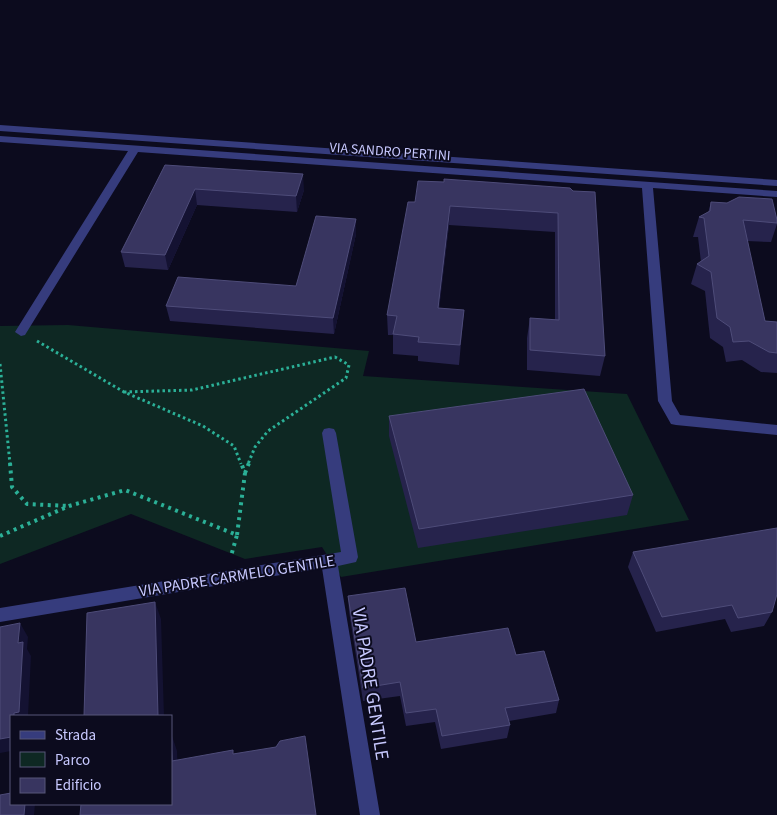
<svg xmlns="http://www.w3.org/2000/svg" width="777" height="815" font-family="'Source Sans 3',sans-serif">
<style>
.green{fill:#0e2823}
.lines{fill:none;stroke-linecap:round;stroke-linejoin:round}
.path-far1{stroke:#2bb097;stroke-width:3;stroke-dasharray:2.5 3;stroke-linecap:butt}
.path{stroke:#2bb097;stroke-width:4;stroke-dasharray:3 4.5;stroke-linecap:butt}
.minor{fill:#363c7d;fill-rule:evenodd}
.wall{fill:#26234c}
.shaded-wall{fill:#141232}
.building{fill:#383560;stroke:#4e4c79}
.labels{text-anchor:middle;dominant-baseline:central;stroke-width:4;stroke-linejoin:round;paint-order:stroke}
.far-street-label{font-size:14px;fill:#c8c9ff;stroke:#0c0b1e}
.street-label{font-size:16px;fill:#c8c9ff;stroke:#0c0b1e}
.near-street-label{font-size:19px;fill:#c8c9ff;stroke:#0c0b1e}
</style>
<rect width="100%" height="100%" fill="#0c0b1e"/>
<!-- green -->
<path class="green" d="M68 325 369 351 363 376 627 394 689 520 341 577 322 547 245 559 131 514 0 564V326Z"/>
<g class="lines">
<!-- path-far1 -->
<path class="path-far1" d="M37 341 124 392 203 426 234 446 241 464
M0 364 10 464
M124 392 192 390 335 357 349 365 346 378 268 431 255 447 248 464"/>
<!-- path -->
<path class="path" d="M10 463 12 487 27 504 69 506
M245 473 249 463
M237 535 245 473 241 463
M0 536 69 506 125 490 237 535 231 556"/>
<!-- minor -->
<path class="minor" d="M0 125 777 180V186L0 131Z
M0 136 777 191V197L653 188 672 401 680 415 777 425V435L676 425 671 424 658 401 642 188 138 152 25 335 21 336 15 332 128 151 0 142Z
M329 428 334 429 336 433 358 557 356 562 338 566 380 815H360L322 568 0 622V608L341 552 322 433 324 429Z"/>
</g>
<!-- wall -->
<path class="wall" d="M165 165 304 190 297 212 197 205 168 270 125 267 121 252Z
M444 182 570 188 605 356 600 376 527 370V338L530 318 555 320V232L449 225 439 308 464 310 459 365 418 361V356L393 354V335H388L387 315 415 202Z
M711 202 777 220V224L771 242 747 241 765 321 777 322V373L761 372 742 360 726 362 723 347 710 338 705 291 691 284 697 264 701 262 698 237H693L699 217 708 213Z
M356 219V234L334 334 170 321 166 306 296 286Z
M389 416 633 495 627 515 418 548 389 436Z
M633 552 772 612 764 626 731 632 725 619 656 632 628 567Z
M348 596 416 642 516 655 559 700 556 713 509 721 510 725 507 738 441 749 435 722 406 726 400 696 363 701 349 611Z"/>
<!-- shaded-wall -->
<path class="shaded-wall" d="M303 174 304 190 297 212 296 196Z
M195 189 197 205 168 270 165 255Z
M450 206 449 225 437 328 438 308Z
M356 219V234L334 334 333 318Z
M155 602 161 619 164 716H158Z
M20 623 28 637 27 649 31 656 28 716H14Z
M172 736 177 751 178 776 172 761Z
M11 737V751L0 753V739Z
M25 804H35L34 815H24Z"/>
<!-- building -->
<path class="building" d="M165 165 303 174 296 196 195 189 165 255 121 252Z
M444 179 570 188 573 191 595 192 605 356 530 350V318L559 320 558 213 450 206 438 308 464 310 460 345 418 342 419 337 393 334 397 316 387 315 408 202H415L418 181 444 182Z
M739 197 772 199 777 220V223L743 220 765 321 777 322V353L769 352 749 341 733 342 730 327 717 318 711 272 697 264 709 256 704 218 699 217 710 211 711 202 727 203Z
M316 216 356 219 333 318 166 306 178 277 296 286Z
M584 389 633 495 419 529 389 416Z
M777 528V594L772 612 738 618 732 605 662 617 633 552Z
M405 588 416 642 508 628 516 655 544 651 559 700 505 708 510 725 442 736 436 709 406 713 400 682 363 688 348 596Z
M155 602 158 716H84L87 613Z
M20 623 18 643 23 642 19 712 14 713V716H11V737L0 739V627Z
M171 736 172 761 233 750V754L276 747 280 741 305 736 316 815H80L81 804H171Z
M11 793V804H25L24 815H0V795Z"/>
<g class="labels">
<!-- far-street labels -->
<g class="far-street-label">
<text transform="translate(390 152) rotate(4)">VIA SANDRO PERTINI</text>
</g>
<!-- street labels -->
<g class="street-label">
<text transform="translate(237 576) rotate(-9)">VIA PADRE CARMELO GENTILE</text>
</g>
<!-- near-street labels -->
<g class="near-street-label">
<text transform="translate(370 684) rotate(81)">VIA PADRE GENTILE</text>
</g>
</g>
<!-- legend -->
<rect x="10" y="715" width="162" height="90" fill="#0c0b1e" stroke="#575778"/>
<rect x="20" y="731" width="25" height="8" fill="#363c7d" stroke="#575778"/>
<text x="55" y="740" font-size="15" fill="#c8c9ff">Strada</text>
<rect x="20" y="752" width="25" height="15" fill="#0e2823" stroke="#575778"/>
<text x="55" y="765" font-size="15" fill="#c8c9ff">Parco</text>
<rect x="20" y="778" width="25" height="15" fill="#383560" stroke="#575778"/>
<text x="55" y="790" font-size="15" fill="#c8c9ff">Edificio</text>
</svg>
